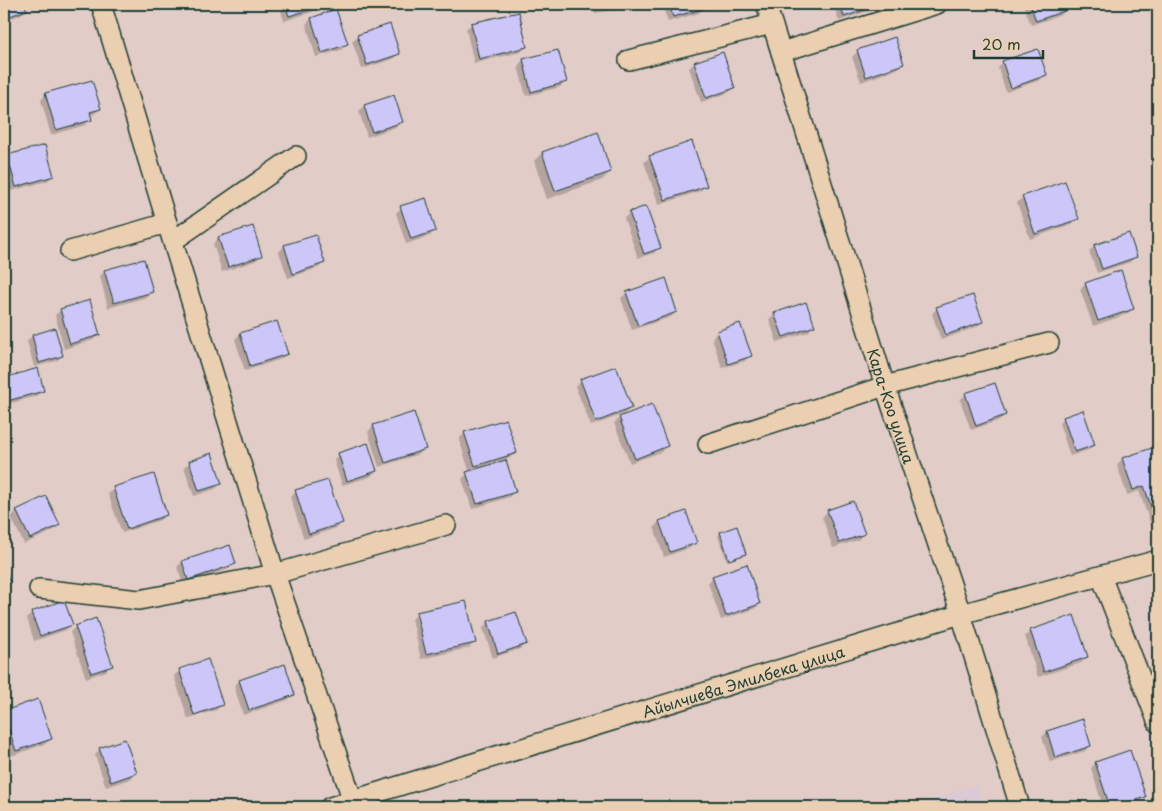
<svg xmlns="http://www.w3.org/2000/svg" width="1162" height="811" font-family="'Playpen Sans',sans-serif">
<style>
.built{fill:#dbcad6}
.shadow{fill:#0003}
.building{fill:#cdc6f9;stroke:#1f3d34}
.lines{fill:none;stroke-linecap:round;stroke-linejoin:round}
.street-casing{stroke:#1f3d34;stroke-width:22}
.street{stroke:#eacfb1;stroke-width:19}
.labels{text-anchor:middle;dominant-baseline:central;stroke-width:4;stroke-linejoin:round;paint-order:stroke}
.street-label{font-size:15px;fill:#1f3d34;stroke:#eacfb1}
</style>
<rect width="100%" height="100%" fill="#e1ccc7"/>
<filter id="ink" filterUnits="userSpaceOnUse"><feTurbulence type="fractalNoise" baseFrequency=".02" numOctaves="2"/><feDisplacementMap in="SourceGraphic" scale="10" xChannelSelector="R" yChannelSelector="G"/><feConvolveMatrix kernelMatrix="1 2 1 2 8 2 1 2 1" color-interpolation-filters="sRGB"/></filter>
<g filter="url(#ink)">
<!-- built -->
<path class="built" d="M977 785 984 807H913Z"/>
<!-- shadow -->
<path class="shadow" d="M4 4H23L25 10 20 15 4 21Z
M279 4H317L318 6 312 12 284 21Z
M593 4H630L625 8 595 13Z
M662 4H703L704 7 699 13 668 22Z
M833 4H876L877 5 871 10 839 21Z
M1023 4H1064L1066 10 1061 15 1031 25Z
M311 19 346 44 341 50 316 57 306 24Z
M472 24 526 47 521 52 474 63 466 29Z
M358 36 398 54 393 59 362 69 352 41Z
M557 51 565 82 560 87 526 96 518 66 523 60Z
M858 51 902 64 897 69 861 82 852 57Z
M1003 62 1045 75 1040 80 1006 92 998 68Z
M695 63 734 88 728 93 701 102 689 68Z
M46 94 100 109 94 114 89 116 90 120 85 125 51 135 41 100Z
M364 106 401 122 396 127 367 137 359 111Z
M542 153 610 172 602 180 547 199 534 161Z
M8 156 53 176 47 181 11 191 4 166V160Z
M650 157 706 185 700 191 659 205 644 162Z
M1023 197 1077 219 1072 224 1030 239 1017 203Z
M401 208 435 230 430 236 406 244 396 213Z
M630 213 659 247 654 253 638 258 624 218Z
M252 227 261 255 255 261 222 272 213 244 218 238Z
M284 246 324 263 318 268 288 278 279 252Z
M1095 246 1136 256 1130 262 1097 273 1089 251Z
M105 271 152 291 147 297 108 308 100 276Z
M1086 284 1133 308 1127 314 1093 326 1080 289Z
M627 293 676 312 671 317 632 330 621 298Z
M937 308 982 322 976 327 941 340 932 314Z
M61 310 99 335 93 340 64 349 55 315Z
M775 314 813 326 808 332 777 342 769 319Z
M740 325 750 355 745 361 722 368 712 338 717 332Z
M240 334 287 354 281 359 245 371 235 339Z
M32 336 62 356 56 361 34 367 27 341Z
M37 370 43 390 37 396 4 405V379Z
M581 381 631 408 621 417 666 446 661 452 630 463 614 423 624 414 591 426 575 386Z
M966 394 1005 415 1000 420 971 430 960 400Z
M413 414 424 449 419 454 379 467 368 432 373 426Z
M1064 418 1094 444 1088 450 1070 456 1059 423Z
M465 433 516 452 510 458 505 460 515 491 509 497 472 509 462 479 467 474 470 473 459 439Z
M1158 447V529L1153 531 1139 491 1127 495 1117 465 1122 459Z
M339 454 376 471 370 477 342 485 334 460Z
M190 462 221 483 215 489 194 496 184 467Z
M114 488 166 515 160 520 122 533 108 494Z
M296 492 341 523 336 528 304 539 290 497Z
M46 497 59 525 53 531 24 544 11 517 17 511Z
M828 511 863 534 858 540 833 548 822 517Z
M659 522 695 542 690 548 664 557 654 527Z
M736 528 745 553 743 556 727 561 718 536 720 533Z
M182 562 234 564 229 569 183 584 177 567Z
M713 577 759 604 754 609 721 620 708 583Z
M32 613 71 624 66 630 34 641 27 618Z
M417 614 475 642 469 648 421 659 412 619Z
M516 614 525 644 520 649 493 658 483 628 488 622Z
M75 627 111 665 106 671 86 678 70 632Z
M1031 631 1087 657 1081 663 1038 677 1025 636Z
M180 670 222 705 216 710 188 719 174 676Z
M239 681 294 694 288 700 243 715 234 686Z
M37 700 51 739 45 744 11 756 4 735V712Z
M1082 721 1090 745 1085 751 1050 762 1042 737 1047 732Z
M100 749 135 773 130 779 106 787 95 755Z
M1096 763 1144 797 1139 802 1123 807H1103L1091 768Z"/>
<!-- building -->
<path class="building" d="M4 4H24L27 10 4 18Z
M285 4H318L319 7 289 16Z
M599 4H628L600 9Z
M669 4H705L706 8 673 17Z
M840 4H878V5L844 17Z
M1030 4H1065L1067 10 1036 21Z
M336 9 348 44 322 53 311 18Z
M519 12 527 47 479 59 471 23Z
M390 24 400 54 367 65 357 35Z
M895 37 904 64 866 77 857 50Z
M1038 49 1047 75 1011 88 1002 61Z
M558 50 567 82 531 92 523 59Z
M723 52 735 88 706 98 694 62Z
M92 80 101 109 90 112 92 120 56 130 45 93Z
M394 95 403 122 372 132 364 105Z
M598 132 611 172 555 191 542 152Z
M692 141 707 186 665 200 649 156Z
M45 145 54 176 16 187 7 155Z
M1065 181 1079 219 1035 234 1022 196Z
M426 198 436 231 411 239 400 206Z
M646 206 661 248 644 254 629 212Z
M253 226 262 256 228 267 218 237Z
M1129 233 1137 257 1102 269 1094 245Z
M316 235 325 263 293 274 284 245Z
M144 259 153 292 114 303 104 270Z
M1121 270 1134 309 1098 321 1085 283Z
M666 278 677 312 638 326 626 292Z
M973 295 983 322 946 335 936 307Z
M90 300 100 335 70 344 60 309Z
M806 302 815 326 783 337 774 313Z
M277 321 288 354 250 366 240 333Z
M740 323 752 356 728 364 717 331Z
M55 328 63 356 39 363 32 335Z
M616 366 632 408 596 422 580 379Z
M38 368 44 391 7 401 4 388V378Z
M995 383 1006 415 976 426 965 393Z
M652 404 668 446 635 459 619 417Z
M1083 410 1095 445 1075 452 1063 417Z
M414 412 426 449 385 463 373 425Z
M506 419 517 453 475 466 464 432Z
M368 443 377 471 347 481 338 453Z
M1158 446V527L1144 486 1133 490 1122 458Z
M212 453 222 484 199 491 189 461Z
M506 460 516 492 477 504 466 472Z
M154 474 167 515 127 529 113 487Z
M328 480 343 523 309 534 295 490Z
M46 496 60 525 30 539 16 510Z
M853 501 865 534 839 543 827 510Z
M686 511 697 543 670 552 659 521Z
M737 526 746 554 729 560 720 532Z
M230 545 236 564 188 580 182 561Z
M747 564 760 604 726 616 712 576Z
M4 567 10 583 4 585Z
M64 600 73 625 40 636 31 612Z
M466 601 476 643 426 654 416 612Z
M516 612 527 644 498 654 488 621Z
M1074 615 1088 657 1044 672 1030 630Z
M96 618 113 666 91 673 75 626Z
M208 659 223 705 194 715 179 669Z
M285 664 295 695 249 710 239 680Z
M38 699 52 739 16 751 4 714V711Z
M1083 719 1091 746 1055 758 1047 731Z
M125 739 137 773 111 782 99 748Z
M1130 750 1146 797 1114 807H1110L1095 762Z"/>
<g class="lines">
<defs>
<g id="street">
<path d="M101 4 167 223 275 574 355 807"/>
<path id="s1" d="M766 4 885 386 961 614 1020 807"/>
<path d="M781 52 937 4"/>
<path d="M629 60 772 24"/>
<path d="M173 241 296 156"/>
<path d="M70 251 167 223"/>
<path d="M708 444 885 386 1049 343"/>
<path d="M1101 576 1158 723"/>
<path d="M39 589 139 600 275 574 446 525"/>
<path id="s2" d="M330 807 961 614 1158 560"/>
</g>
</defs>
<!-- street casing -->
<use href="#street" class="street-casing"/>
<!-- street -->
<use href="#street" class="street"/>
</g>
</g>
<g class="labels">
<!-- street labels -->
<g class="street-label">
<text stroke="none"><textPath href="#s1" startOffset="421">Кара-Коо улица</textPath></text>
<text stroke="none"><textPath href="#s2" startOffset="432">Айылчиева Эмилбека улица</textPath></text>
</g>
</g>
<!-- margin -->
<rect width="1162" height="811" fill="none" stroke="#eacfb1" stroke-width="20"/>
<rect x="10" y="10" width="1142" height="791" fill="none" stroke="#1f3d34" stroke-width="2" filter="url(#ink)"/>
<!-- scale -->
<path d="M974 50v8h69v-8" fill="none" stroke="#1f3d34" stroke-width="2.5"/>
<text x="982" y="50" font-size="15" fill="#1f3d34" stroke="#eacfb1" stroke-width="4" paint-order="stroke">20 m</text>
</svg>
